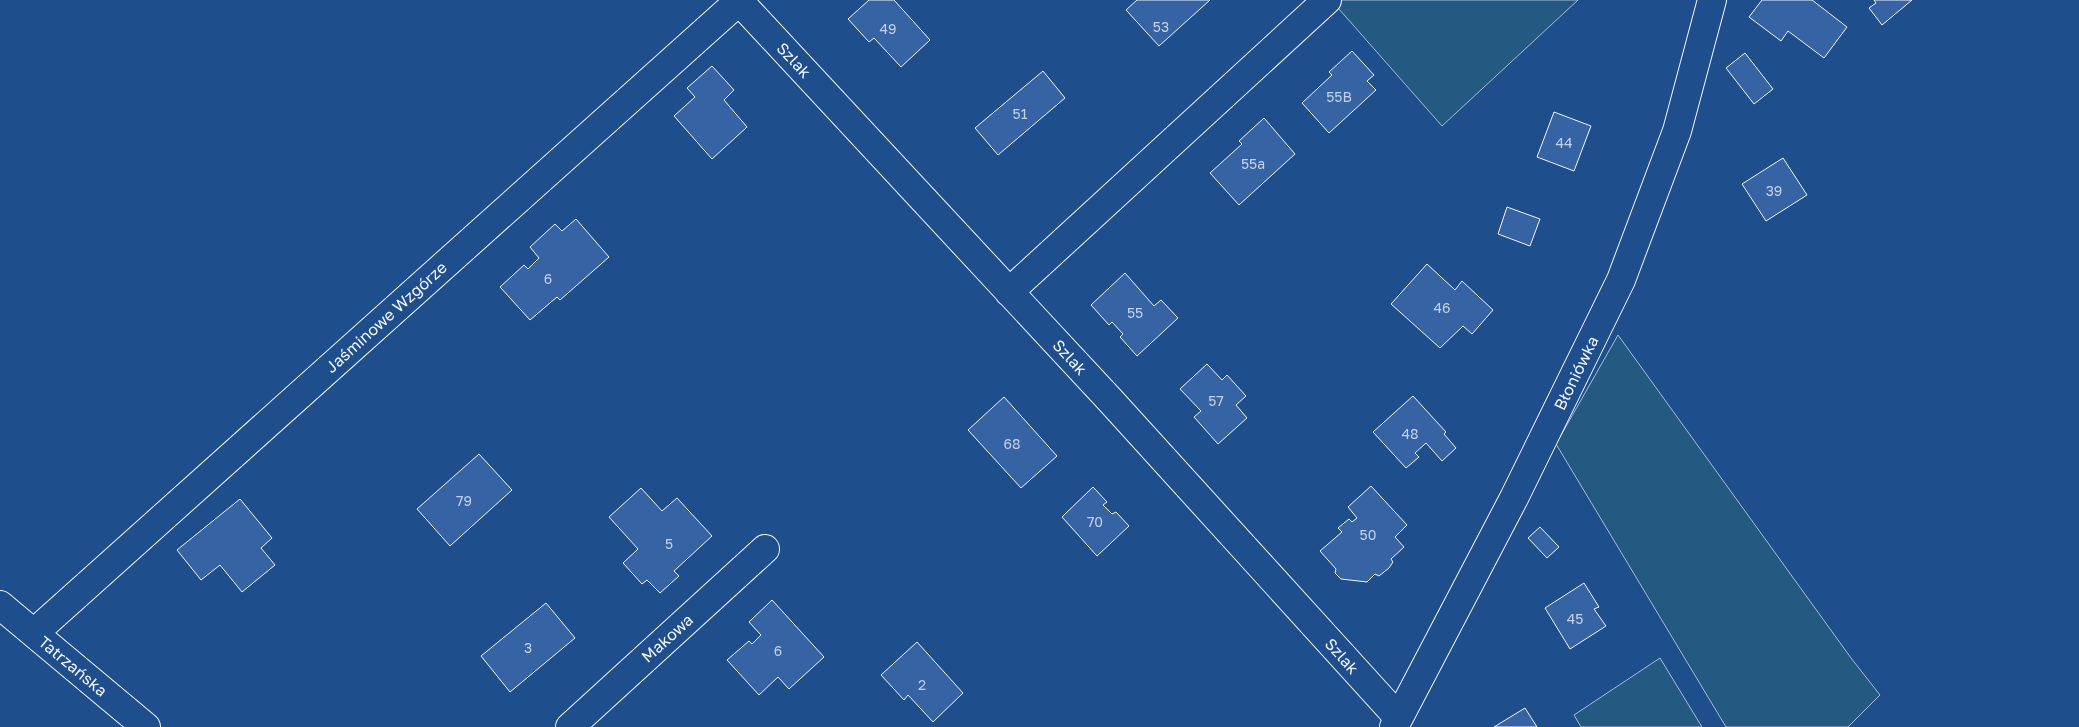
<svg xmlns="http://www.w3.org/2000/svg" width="2079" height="727" font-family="'Golos Text',sans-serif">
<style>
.green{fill:#245a82;stroke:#a8bbd7}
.building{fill:#3563a3;stroke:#f2f6ff}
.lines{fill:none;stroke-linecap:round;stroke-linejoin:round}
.minor-casing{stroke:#f2f6ff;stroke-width:30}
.minor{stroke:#1f4e8c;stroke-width:28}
.labels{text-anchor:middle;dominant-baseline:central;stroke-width:4;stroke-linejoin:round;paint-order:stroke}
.number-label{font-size:14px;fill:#c3d1e8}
.street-label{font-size:16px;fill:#f2f6ff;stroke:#1f4e8c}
</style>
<rect width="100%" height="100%" fill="#1f4e8c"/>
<!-- green -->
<path class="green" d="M1331 0H1578L1442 126Z
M1618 335 1851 658 1880 695 1848 727H1726L1556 444Z
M1660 658 1702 727H1581L1574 715Z"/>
<!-- building -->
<path class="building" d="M869 0H894L930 40 901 67 874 38 869 42 848 19Z
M1137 0H1210L1159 46 1126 10Z
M1762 0H1812L1847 27 1824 58 1788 31 1781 41 1749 17Z
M1874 0H1912L1882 25 1869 8 1876 3Z
M1352 51 1374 75 1367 81 1376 90 1329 133 1302 103 1332 75 1329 72Z
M1745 53 1773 89 1754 104 1726 68Z
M712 66 734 90 724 100 747 127 712 159 674 116 695 97 687 88Z
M1043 71 1065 98 998 155 975 128Z
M1554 112 1591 126 1574 171 1537 157Z
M1264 118 1295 154 1239 205 1210 173 1242 144 1239 141Z
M1783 158 1807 195 1766 221 1742 184Z
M1507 207 1540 219 1530 246 1498 234Z
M576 219 609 257 560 300 557 297 530 320 500 287 524 265 528 269 539 258 530 247 555 224 562 231Z
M1427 264 1455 290 1462 281 1493 310 1472 334 1463 326 1440 348 1391 304Z
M1125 273 1154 306 1161 300 1178 318 1137 356 1120 337 1123 334 1112 322 1109 325 1091 305Z
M1207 364 1222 380 1227 375 1246 396 1236 405 1247 418 1218 444 1194 417 1201 411 1180 389Z
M1413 396 1446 432 1444 434 1456 448 1442 461 1426 443 1415 453 1419 457 1406 468 1373 432Z
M1004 397 1057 456 1021 488 968 430Z
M479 454 512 490 450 546 417 509Z
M1371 486 1407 525 1395 537 1404 547 1391 559 1393 562 1389 568 1379 576 1375 574 1367 582 1341 579 1335 573 1336 569 1320 551 1342 532 1338 528 1349 519 1352 522 1357 518 1348 507Z
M1093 487 1107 502 1103 505 1112 514 1116 512 1129 526 1097 556 1062 517Z
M641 488 662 511 677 498 712 536 674 571 679 576 660 593 647 580 642 584 623 563 638 549 609 517Z
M240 499 272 538 261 548 275 565 242 592 220 565 201 580 177 550Z
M1540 527 1559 547 1547 558 1528 538Z
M1584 583 1599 607 1594 609 1606 626 1570 649 1545 608Z
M772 600 824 657 789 689 778 677 759 695 727 660 749 641 752 644 761 635 749 622Z
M546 603 575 638 510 692 481 656Z
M917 642 963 693 933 722 908 695 904 700 881 675Z
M1525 708 1537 727H1494Z"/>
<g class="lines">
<defs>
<path id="minor" d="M738 0 1110 400 1398 717
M1009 292 1327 0
M0 605 146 727
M34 633 739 1
M570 727 765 549
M1394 727 1514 498 1621 280 1677 131 1712 0"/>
</defs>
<!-- minor casing -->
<use href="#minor" class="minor-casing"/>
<!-- minor -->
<use href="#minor" class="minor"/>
</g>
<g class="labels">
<!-- number labels -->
<g class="number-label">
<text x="1161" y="26">53</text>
<text x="888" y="28">49</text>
<text x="1339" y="96">55B</text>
<text x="1020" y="113">51</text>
<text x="1564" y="142">44</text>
<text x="1253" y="163">55a</text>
<text x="1774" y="190">39</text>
<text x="548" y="278">6</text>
<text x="1442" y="307">46</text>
<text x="1135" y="312">55</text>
<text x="1216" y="400">57</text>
<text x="1410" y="433">48</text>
<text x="1012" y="443">68</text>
<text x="464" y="500">79</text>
<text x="1095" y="521">70</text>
<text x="1368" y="534">50</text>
<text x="669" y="543">5</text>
<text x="1575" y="618">45</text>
<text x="528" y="647">3</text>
<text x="778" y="650">6</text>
<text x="922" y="684">2</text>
</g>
<!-- street labels -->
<g class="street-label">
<text transform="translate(794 60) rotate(47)">Szlak</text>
<text transform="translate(386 317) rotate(-42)">Jaśminowe Wzgórze</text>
<text transform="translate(1070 357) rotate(47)">Szlak</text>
<text transform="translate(1576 373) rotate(-64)">Błoniówka</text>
<text transform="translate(667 638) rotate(-42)">Makowa</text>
<text transform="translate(1342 656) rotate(48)">Szlak</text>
<text transform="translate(73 666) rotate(40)">Tatrzańska</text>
</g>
</g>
</svg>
